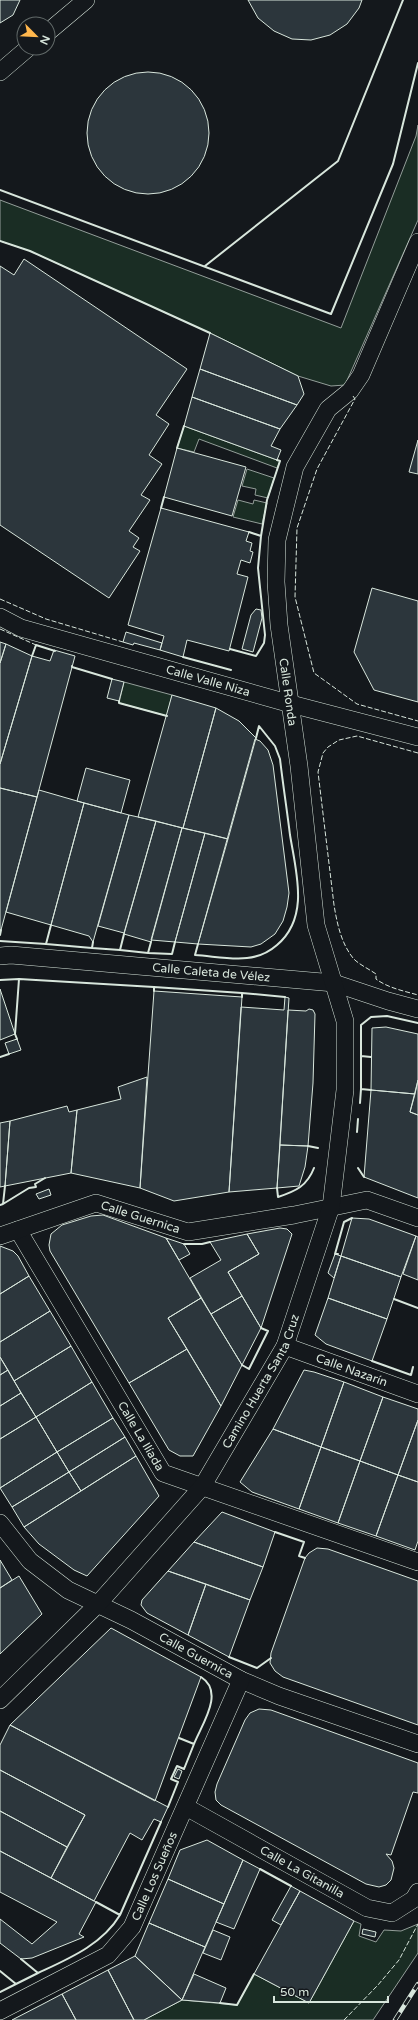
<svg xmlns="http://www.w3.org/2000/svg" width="418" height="2020" font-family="'Varela Round',sans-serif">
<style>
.green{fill:#1a2d24;stroke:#939e99}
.building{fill:#2c363c;stroke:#d8e6dc}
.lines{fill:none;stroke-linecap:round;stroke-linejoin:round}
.minor-casing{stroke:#d8e6dc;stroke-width:18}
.minor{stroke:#14181c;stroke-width:17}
.rail-casing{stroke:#d8e6dc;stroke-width:4.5}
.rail{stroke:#14181c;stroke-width:3;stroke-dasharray:9;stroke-linecap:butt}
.fence{stroke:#d8e6dc;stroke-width:1;stroke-dasharray:5 2;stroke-linecap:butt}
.wall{stroke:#d8e6dc;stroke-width:2}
.labels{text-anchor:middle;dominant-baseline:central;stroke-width:3;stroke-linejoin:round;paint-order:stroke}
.street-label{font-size:12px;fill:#d8e6dc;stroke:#14181c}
</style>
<rect width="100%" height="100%" fill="#14181c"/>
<!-- green -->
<path class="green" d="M418 125V220L345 385 331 386 298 376 210 333 30 251 0 241V200L341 328 416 136Z
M184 426 277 460 280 461 277 468 199 439 194 452 177 448Z
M247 469 274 478 268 498 255 495 256 489 242 486Z
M238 500 253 504 254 500 267 503 262 524 233 517Z
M124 682 172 695 167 716 119 703Z
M354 1921 361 1924 359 1936 376 1942 384 1930 401 1931 418 1924V1953L373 2020H144L182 2000 237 2005 254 1974 309 2003Z"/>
<!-- building -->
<path class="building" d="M0 0H20L13 15 0 23Z
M248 0H362L359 8 347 24 330 35 311 40 292 39 274 31 258 18Z
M87 133a61 61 0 1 1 122 0a61 61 0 1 1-122 0Z
M24 259 187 369 156 415 169 424 149 455 162 464 141 495 150 500 129 531 139 538 133 547 140 551 109 598 0 525V266L14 275Z
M210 333 298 376 304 394 297 405 200 369Z
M200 369 297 405 280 429 192 397Z
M192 397 280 429 271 446 281 450 277 460 184 426Z
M418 440V474L409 472Z
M177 448 246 467 232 516 164 497Z
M161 508 249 532 246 541 252 543 250 551 253 552 250 563 241 560 237 574 248 577 229 651 187 640 183 657 160 650 164 636 128 625Z
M372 588 418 601V702L374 690 354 652Z
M256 609 261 610 262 618 253 652 242 649 251 615Z
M126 632 162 643 160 650 134 643 133 645 123 642Z
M0 642 6 644 0 663Z
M6 644 32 656 0 764V663Z
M54 650 75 656 37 797 0 788V764L32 656 50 661Z
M112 679 124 682 119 701 107 698Z
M172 695 216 708 183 828 138 817Z
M216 708 239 721 256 738 228 839 183 828Z
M255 739 260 741 268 750 273 765 289 893 287 907 283 921 275 934 261 944 251 947 198 944Z
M86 768 130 780 121 813 77 801Z
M0 788 37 797 1 930H0Z
M39 790 84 803 51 925 6 912Z
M84 803 129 815 93 942 89 936 51 925Z
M129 815 156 821 124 933 98 926Z
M156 821 182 828 151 942 124 934Z
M182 828 205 833 175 942 151 940Z
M205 833 228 839 198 944 175 942Z
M0 989 15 1034 0 1040Z
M154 991 242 997 229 1192 174 1201 140 1188Z
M285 997 289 998 277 1188 229 1192 241 1007 284 1010Z
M309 1009 313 1010 315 1014 313 1083 308 1146 280 1145 288 1010 306 1011Z
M386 1027 418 1034V1080L415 1094 371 1090 372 1028Z
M17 1039 21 1050 9 1054 5 1043Z
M147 1077 140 1188 71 1173 77 1110 121 1099 118 1087Z
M418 1080V1115L410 1112Z
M371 1090 415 1094 410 1112 418 1115V1198L364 1177Z
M67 1106 69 1112 77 1110 71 1173 5 1186 10 1121Z
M10 1121 5 1186 0 1187V1123Z
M280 1145 308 1146 305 1167 299 1186 277 1188Z
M49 1189 51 1195 39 1199 36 1194Z
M103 1215 166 1238 201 1298 168 1318 187 1349 129 1383 50 1251 49 1245 51 1234 62 1225 91 1216Z
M352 1218 369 1219 416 1236 401 1277 341 1256Z
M280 1228 287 1229 292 1234 261 1328 228 1272 259 1254 247 1234Z
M247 1234 259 1254 228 1272 242 1296 211 1314 190 1278 221 1260 210 1242Z
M416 1236 418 1237V1280L403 1274Z
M166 1238 184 1244 190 1254 179 1260Z
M0 1246 13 1251 18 1256 29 1276 0 1294Z
M335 1254 341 1256 334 1278 328 1273Z
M341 1256 401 1277 387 1319 328 1298Z
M29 1276 50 1311 0 1342V1294Z
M242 1296 261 1328 242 1365 211 1314Z
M201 1298 242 1365 221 1406 168 1318Z
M328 1298 387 1319 372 1361 326 1344 315 1335Z
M50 1311 71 1346 14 1381 0 1357V1342Z
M71 1346 92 1382 36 1417 14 1381Z
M187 1349 221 1406 193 1456H180L169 1450 129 1383Z
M0 1357 8 1370 0 1375Z
M8 1370 21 1393 0 1406V1375Z
M304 1370 314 1372 344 1382 321 1447 273 1429Z
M92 1382 113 1418 57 1452 36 1417Z
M344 1382 383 1397 360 1461 321 1447Z
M21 1393 36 1417 0 1439V1406Z
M383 1397 418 1409V1420L398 1475 360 1461Z
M36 1417 57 1452 0 1488V1439Z
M113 1418 125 1437 69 1472 57 1452Z
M418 1420V1482L398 1475Z
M273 1429 321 1447 299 1509 252 1492 240 1482Z
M125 1437 136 1456 81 1491 69 1472Z
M321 1447 360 1461 338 1523 299 1509Z
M57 1452 69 1472 12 1507 0 1488Z
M136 1456 159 1496 87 1576 74 1570 39 1544 24 1527Z
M360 1461 398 1475 376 1536 338 1523Z
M69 1472 81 1491 24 1527 12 1507Z
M398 1475 418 1482V1541L415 1550 376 1536Z
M222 1512 275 1532 263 1567 194 1542Z
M194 1542 263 1567 250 1600 168 1571Z
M317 1548 328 1549 418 1581V1725L283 1677 275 1671 270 1663 271 1653 305 1558 309 1553Z
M0 1560 12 1580 0 1588Z
M168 1571 206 1584 188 1635 147 1613 141 1605 142 1600Z
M19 1576 42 1614 0 1654V1588Z
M206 1584 250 1600 229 1657 188 1635Z
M111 1628 201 1677 155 1801 10 1725Z
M259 1709 271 1710 418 1763V1793L413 1792 391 1855 386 1854 392 1861 394 1868 391 1880 386 1885 379 1887 366 1884 221 1805 216 1800 215 1792 217 1784 245 1720 250 1713Z
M10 1725 168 1807 161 1822 154 1819 142 1840 130 1833 94 1901 51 1878 85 1815 0 1770V1745Z
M178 1769 182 1771 179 1779 174 1777Z
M0 1770 85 1815 67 1847 0 1811Z
M0 1811 67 1847 51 1878 0 1851Z
M207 1840 243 1860 224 1904 168 1879 180 1850Z
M0 1851 96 1902 79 1934 84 1937 32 1958 21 1959 0 1943V1919L32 1944 57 1922 0 1892Z
M243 1860 260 1869 234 1929 216 1922Z
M168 1879 224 1904 205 1947 149 1923Z
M291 1886 300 1891 281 1925 272 1920Z
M300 1891 354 1921 309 2003 254 1974Z
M149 1923 205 1947 182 2000 135 1956Z
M363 1929 376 1932 375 1937 362 1934Z
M213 1930 230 1937 221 1960 203 1953Z
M135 1956 182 2000 144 2020H134L108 1970Z
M108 1970 134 2020H76L62 1994Z
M194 1974 226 1988 220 2003 182 2000Z
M62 1994 76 2020H12L43 2004Z"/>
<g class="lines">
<defs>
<g id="minor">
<path d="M48 32 86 0"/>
<path d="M0 72 28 48"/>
<path id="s1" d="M0 617 21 628 291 704 418 737"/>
<path id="s2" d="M0 956 11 955 334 983 388 1001 418 1009"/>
<path id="s3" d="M18 1230 163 1473 418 1562"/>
<path id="s4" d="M0 1236 96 1203 188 1232 294 1215 367 1200 418 1218"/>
<path id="s5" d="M285 1346 418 1394"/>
<path id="s6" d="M0 1523 30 1561 68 1590 131 1620 241 1680 279 1696 418 1744"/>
<path id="s7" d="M0 1700 98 1604 202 1487 285 1346 331 1207 345 1090V1021L316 925 299 766 279 625 276 582 277 540 295 467 328 409 350 391 361 375 418 242"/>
<path id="s8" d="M186 1807 367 1908 392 1913 414 1899 418 1892"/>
<path id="s9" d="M0 2011 108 1955 132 1927 241 1680"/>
</g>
</defs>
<!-- minor casing -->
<use href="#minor" class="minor-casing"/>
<!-- minor -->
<use href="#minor" class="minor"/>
<defs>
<path id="rail" d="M395 2020 418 1984"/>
</defs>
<!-- rail casing -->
<use href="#rail" class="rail-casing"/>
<!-- rail -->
<use href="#rail" class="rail"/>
<!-- fence -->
<path class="fence" d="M353 396 355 399 317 469 297 528 295 597 314 673 357 704 418 721
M0 599 46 619 123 642
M0 629 36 645
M418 753 357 736 339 740 328 747 323 753 318 772 334 905C337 923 341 943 353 958 358 964 369 969 376 974V979C388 988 404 991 418 995
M344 2020 378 1985 399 1960 418 1924"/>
<!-- wall -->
<path class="wall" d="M0 190 331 314 393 164 418 63
M0 241 30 251 210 333
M205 266 338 161 403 0
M177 448 184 426
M161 508 164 497
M249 532 261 536 267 500 280 461 277 460
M230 649 256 656 264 643 265 635 258 568 261 536
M32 656 36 645 55 651
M183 657 231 670
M72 666V667L112 679
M119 701V703L167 716
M0 935 1 930
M0 941 46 944 51 925
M93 942 92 948 120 950 124 934
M46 944 92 948
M198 944 195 955C212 956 231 960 247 958 258 957 269 952 277 945 310 917 296 872 290 835 287 810 283 785 280 759L275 746 259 726 256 738
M120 950 148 953 151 942
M148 953 172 954 175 942
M19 979 154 987
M0 980 19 979 15 1034 17 1039
M154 991V987L242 993
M242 997V993L285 997
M361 1056V1089
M0 1057 9 1054
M371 1057 361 1056V1025L371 1017 387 1016 418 1023
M360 1103 361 1089 371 1090
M357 1132 358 1119
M308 1146 318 1148
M358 1168 364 1177
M277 1188 278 1197C296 1191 307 1186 314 1168
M3 1204 29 1188 36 1187 35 1184 45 1178
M0 1205 3 1204 5 1186
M184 1244H202L210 1242
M338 1254H335L344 1222 352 1218
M394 1299 418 1308
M372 1361 411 1375 413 1367
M242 1365 249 1369 268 1331 261 1328
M275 1532 304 1542 299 1556 305 1558
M229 1657 257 1668 271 1658
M194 1744C202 1724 225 1692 201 1677
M168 1807 178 1782 171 1779 177 1766 184 1769 194 1744 179 1738
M260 1869 291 1886
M96 1902 120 1915 161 1822
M21 1959 38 1973C68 1959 102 1945 120 1915
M0 1971 16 1984 38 1973
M0 1992 16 1984
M220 2003 237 2005 254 1974"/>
</g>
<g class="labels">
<!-- street labels -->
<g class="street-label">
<text stroke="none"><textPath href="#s1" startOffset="218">Calle Valle Niza</textPath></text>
<text transform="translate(288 692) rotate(82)">Calle Ronda</text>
<text stroke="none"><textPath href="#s2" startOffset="212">Calle Caleta de Vélez</textPath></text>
<text stroke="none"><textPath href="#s4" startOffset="148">Calle Guernica</textPath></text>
<text stroke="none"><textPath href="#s5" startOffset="71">Calle Nazarín</textPath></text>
<text stroke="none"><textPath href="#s7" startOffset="415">Camino Huerta Santa Cruz</textPath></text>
<text stroke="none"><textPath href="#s3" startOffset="240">Calle La Ilíada</textPath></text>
<text stroke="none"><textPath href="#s6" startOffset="240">Calle Guernica</textPath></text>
<text stroke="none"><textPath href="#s8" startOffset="133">Calle La Gitanilla</textPath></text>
<text stroke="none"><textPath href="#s9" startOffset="214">Calle Los Sueños</textPath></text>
</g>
</g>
<!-- north arrow -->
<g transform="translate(36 36) rotate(114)"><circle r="19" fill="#14181c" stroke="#626a69"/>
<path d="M0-3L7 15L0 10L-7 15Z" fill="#ffb74d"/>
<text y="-6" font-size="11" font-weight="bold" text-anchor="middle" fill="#d8e6dc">N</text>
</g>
<!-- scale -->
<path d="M274 1996v6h114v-6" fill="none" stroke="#d8e6dc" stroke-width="2"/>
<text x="280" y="1996" font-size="12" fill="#d8e6dc" stroke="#14181c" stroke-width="3" paint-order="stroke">50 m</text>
</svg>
